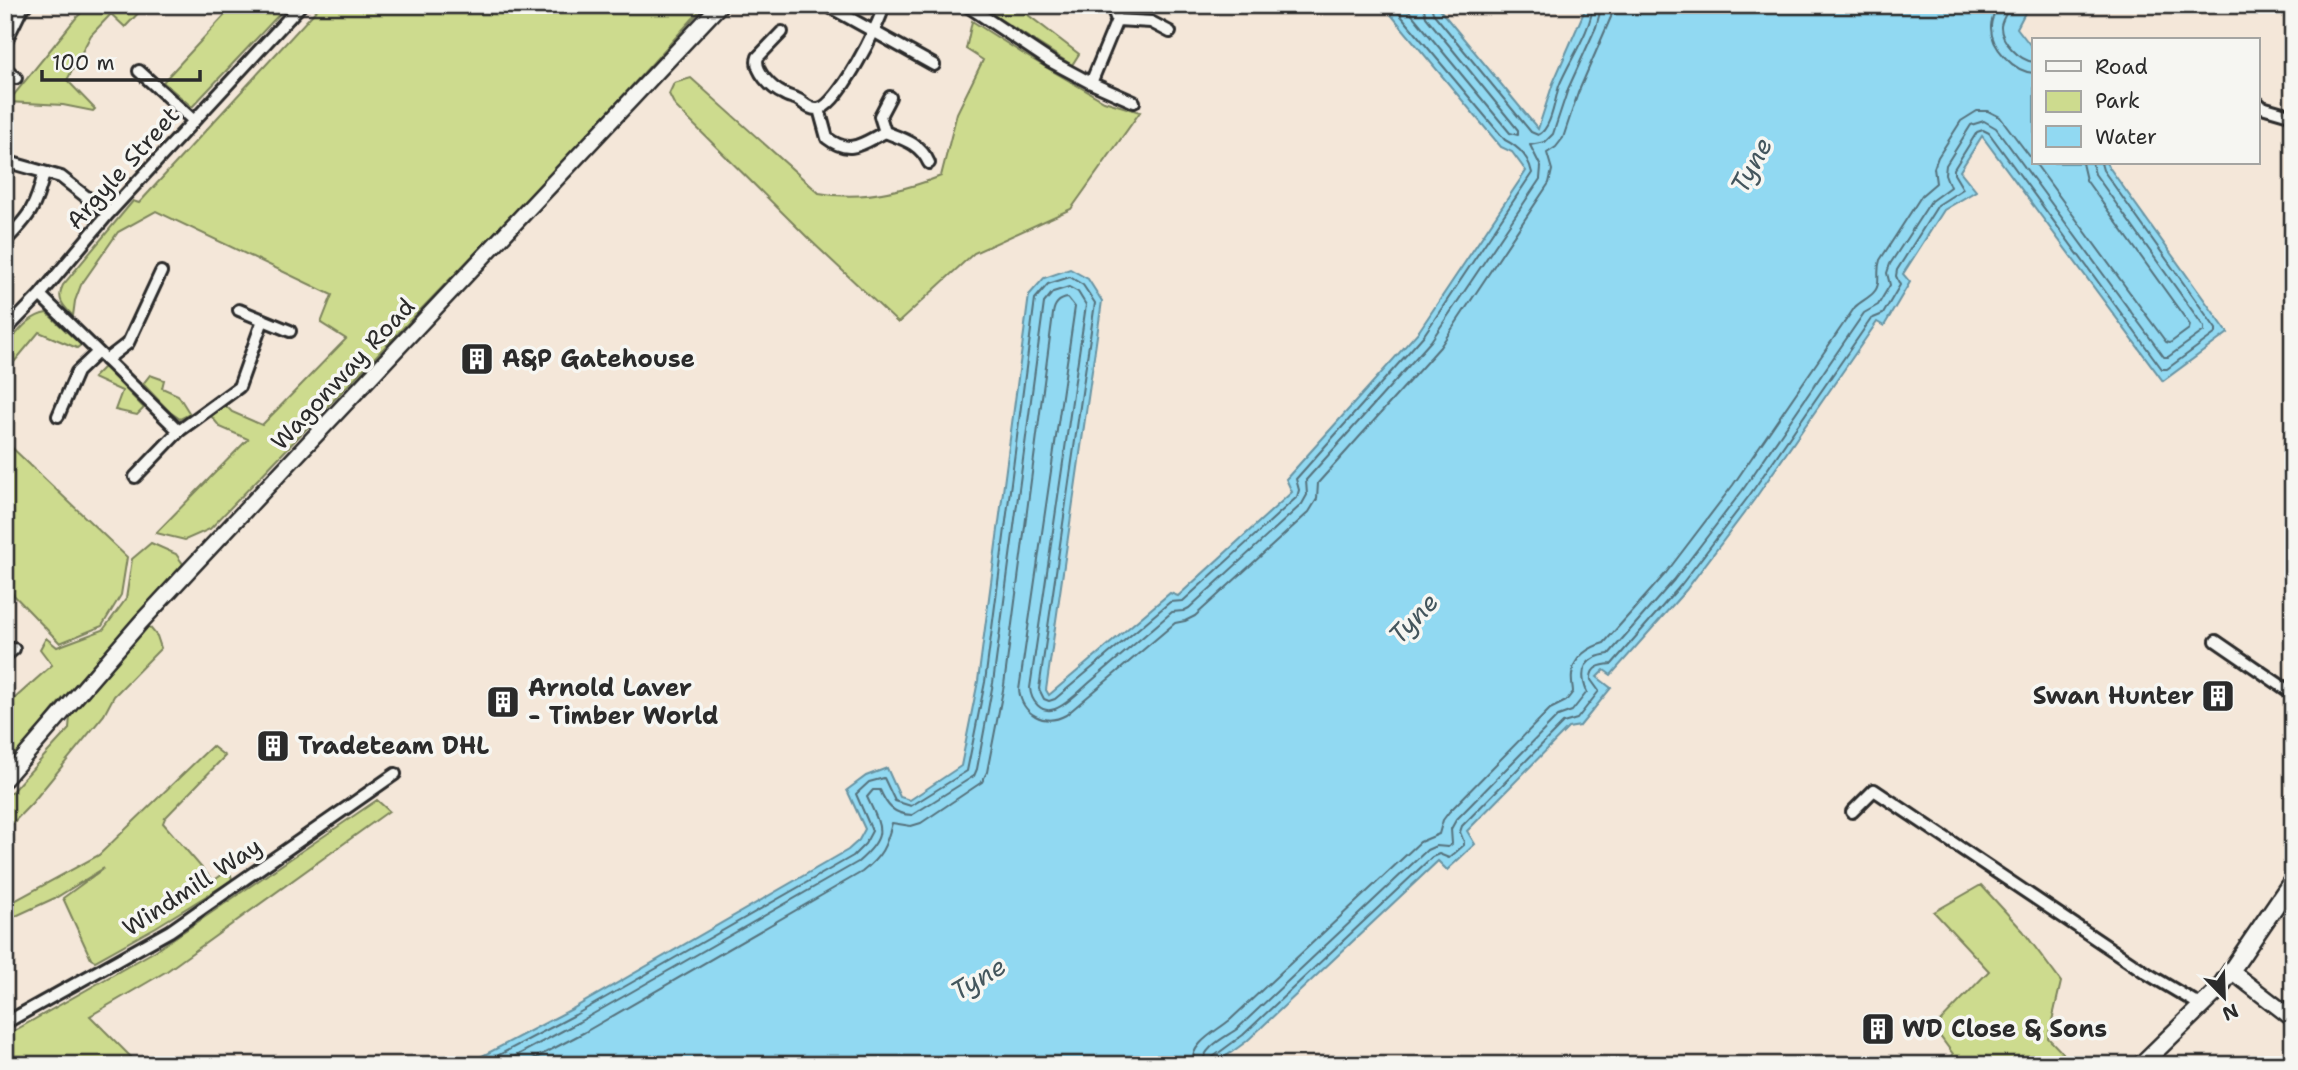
<svg xmlns="http://www.w3.org/2000/svg" width="2298" height="1070" font-family="'Shantell Sans',sans-serif">
<style>
.green{fill:#cddb8e;stroke:#7c835c;stroke-width:2}
.water{fill:#91d9f2;stroke:#6893a2;stroke-width:2}
.lines{fill:none;stroke-linecap:round;stroke-linejoin:round}
.shore{stroke:#54717b;stroke-width:2}
.street-casing{stroke:#2b2b2b;stroke-width:16}
.secondary-casing{stroke:#2b2b2b;stroke-width:19}
.primary-casing{stroke:#2b2b2b;stroke-width:21}
.street{stroke:#f6f6f2;stroke-width:10}
.secondary{stroke:#f6f6f2;stroke-width:14}
.primary{stroke:#f6f6f2;stroke-width:16}
.tram{stroke:#2b2b2b;stroke-width:2}
.labels{text-anchor:middle;dominant-baseline:central;stroke-width:7;stroke-linejoin:round;paint-order:stroke}
.street-label{font-size:24px;fill:#2b2b2b;stroke:#f6f6f2}
.poi-label{font-size:24px;font-weight:bold;fill:#2b2b2b;stroke:#f6f6f2;text-anchor:start}
.water-label{font-size:26px;font-style:italic;fill:#44565d;stroke:#f6f6f2}
</style>
<rect width="100%" height="100%" fill="#f4e7d9"/>
<filter id="ink" filterUnits="userSpaceOnUse"><feTurbulence type="fractalNoise" baseFrequency=".0143" numOctaves="2"/><feDisplacementMap in="SourceGraphic" scale="14" xChannelSelector="R" yChannelSelector="G"/><feConvolveMatrix kernelMatrix="1 2 1 2 8 2 1 2 1" color-interpolation-filters="sRGB"/></filter>
<g filter="url(#ink)">
<!-- green -->
<path class="green" d="M89 5H146L125 27 111 14 91 35 67 80 95 109 93 111 63 105 8 102 76 18Z
M234 5H288L192 107 163 82Z
M321 5H705L574 150 210 529 185 540 156 533 248 439 220 427 211 416 225 405 232 412 262 425 346 339 321 323 332 295 156 211 118 232 81 285 75 301 73 316C63 306 56 299 63 285L133 201 139 203Z
M978 5H1015L1079 54 1072 65Z
M972 21 1025 55 1104 101 1140 112 1071 209 974 253 898 323 810 240 675 106 669 94 674 83 691 78 819 193C860 201 903 191 941 176L957 113 983 60 966 49Z
M47 313 81 345 77 348 39 332 5 373V347C17 334 29 315 47 313Z
M104 367 144 408 137 415 115 410 122 391 93 378Z
M150 375 164 380 162 388 178 395 190 414 180 419 170 412 143 384Z
M5 441 127 557 121 595 102 626 60 643 5 586Z
M151 543 176 554 183 564 57 705 5 771V707L52 665 40 649 46 638 57 647 103 630 126 599 132 559Z
M147 624 157 636 161 648 114 696 104 715 32 803 5 831V799L69 729 70 715Z
M212 746 225 756 165 818 163 823 213 881 226 872 231 875 232 880 156 927 95 961 91 959 63 898 104 868 57 897 5 921V906L99 855Z
M377 800 389 811 167 971 90 1016 139 1065H5V1036L155 951Z
M1981 885 2023 931 2061 982 2048 1038 2074 1065H1943L1953 1054 1934 1028 1989 971 1934 912Z"/>
<!-- water -->
<path class="water" d="M1383 5H1436L1538 129 1553 83 1587 5H2029L2017 28 2034 50V163H2106L2228 333 2163 381 1982 136 1960 171 1976 191 1944 210 1903 274 1910 282 1884 326 1877 322 1754 500 1686 590 1611 675 1604 670 1597 677 1611 688 1580 726 1568 728 1467 831 1475 844 1447 870 1438 861 1247 1041 1214 1065H465L572 1009 848 850 859 840 865 829 847 790 866 776 887 768 900 797 910 800 961 766 978 681 1029 295 1044 278 1070 269 1088 279 1102 301 1046 690 1049 695 1170 593 1178 596 1292 492 1286 479 1419 331 1526 171 1512 152 1501 147Z"/>
<g class="lines">
<!-- shore -->
<path class="shore" d="M1404 5 1510 133 1518 135V130L1426 17 1423 5
M1431 5 1433 13 1531 132 1538 135C1551 130 1555 99 1559 86 1569 61 1591 31 1593 5
M1999 5C1995 12 1991 19 1991 26 1990 47 2014 72 2034 73
M2011 5C2007 12 2002 19 2001 26 2000 41 2020 61 2034 62
M2035 163 2166 342 2170 343 2189 329 2190 325 2086 180 2082 163
M480 1065 575 1015 853 856 865 844 872 831 856 794 869 782 884 778 895 801 911 806 967 771 985 682 1035 299 1048 284 1070 277 1083 285 1095 303 1039 689 1044 699 1049 701 1055 699 1170 602 1183 601 1297 497 1299 490 1296 479 1424 335 1532 173C1529 157 1519 147 1505 140L1392 5
M499 1065 579 1022 858 862C888 836 882 829 867 797L873 790H880C887 806 893 814 912 815L974 776 977 769 993 683 1044 303 1053 292 1069 287 1078 292 1086 305 1030 688C1031 701 1041 714 1055 709 1067 705 1080 691 1089 683 1117 659 1144 636 1172 612L1183 611 1189 608 1302 504 1307 495 1306 480 1431 341 1540 179 1541 167 1530 145 1545 142 1553 134 1568 89 1596 27 1602 5
M522 1065 585 1032 862 872C882 856 886 847 892 823L911 826 921 823 982 782 987 772 1004 685 1053 314C1054 304 1059 299 1068 298L1075 307 1019 690C1022 714 1044 727 1066 715L1175 623 1185 621 1195 616 1309 512 1317 499 1318 483 1440 347 1549 183 1552 170 1547 153 1556 147 1563 138 1578 93 1611 17 1613 5
M1191 1065C1192 1042 1214 1033 1230 1020L1420 842 1439 834 1443 820 1449 812 1550 709 1566 701 1573 692C1573 687 1571 681 1572 675 1573 657 1589 647 1604 643L1666 573 1733 485 1855 307C1863 299 1877 295 1878 283 1879 274 1877 269 1880 260L1922 195 1936 183 1934 168 1938 157 1961 121 1977 111H1988L2000 117 2034 162
M1202 1065C1203 1047 1224 1038 1237 1029L1427 850 1436 846 1448 847 1452 844 1451 829 1456 820 1558 716 1572 711 1587 692C1578 670 1585 657 1609 654L1674 580 1742 491 1864 313 1878 305 1890 285 1887 273 1890 264 1931 201 1950 187 1945 174 1946 165 1971 125 1984 121 1996 128 2164 357H2168L2204 331V327L2095 174 2092 163
M1210 1065 1213 1057 1243 1035 1432 857 1439 854 1449 858 1464 845V842L1460 832 1462 826 1563 723 1577 719 1599 691 1591 680C1590 666 1602 665 1612 664L1681 585 1749 496 1871 319 1883 314 1900 285 1896 276 1897 270 1938 205 1963 189 1954 174V169L1977 132 1983 130 1989 133 2162 369H2167L2216 333V329L2103 170 2101 163"/>
<defs>
<path id="street" d="M826 5 934 65
M966 5 1050 61 1091 83 1134 102
M1117 20 1151 22 1170 32
M782 32 758 57C753 70 772 89 784 94 788 97 794 97 799 100 805 104 810 110 818 109 837 108 880 24 884 5
M5 43 22 8 26 5
M5 68 16 78
M139 71 194 121
M1091 83 1117 20 1111 5
M890 97 880 116 885 132C903 139 920 143 929 163
M2258 103 2262 107 2293 116
M819 109 827 138C850 156 863 143 885 132
M5 161 61 177 108 214
M5 241C30 216 36 207 44 173
M40 295 179 431
M239 310 290 331
M5 331 40 295 108 214 301 5
M106 360 128 343 161 272
M58 416 77 372 98 352
M135 477 179 431 239 387 263 320
M2216 641 2293 694
M5 656 14 649
M1852 812 1874 790 2148 974 2202 1006
M5 1023 170 931 395 774"/>
<path id="secondary" d="M5 779 141 622 191 568 720 5
M2231 971 2293 1019"/>
<path id="primary" d="M2141 1065 2218 990 2293 880"/>
</defs>
<!-- street casing -->
<use href="#street" class="street-casing"/>
<!-- secondary casing -->
<use href="#secondary" class="secondary-casing"/>
<!-- primary casing -->
<use href="#primary" class="primary-casing"/>
<!-- street -->
<use href="#street" class="street"/>
<!-- secondary -->
<use href="#secondary" class="secondary"/>
<!-- primary -->
<use href="#primary" class="primary"/>
<!-- tram -->
<path class="tram" d="M2290 1065 2293 1062"/>
</g>
</g>
<!-- icons -->
<defs>
<symbol id="building-square" viewBox="-11 -11 22 22"><rect x="-9" y="-9" width="18" height="18" rx="4" fill="#2b2b2b" stroke="#f6f6f2"/><path d="M-4-6H4V6H1V3H-1V6H-4ZM-2.5-4.3h1.7v1.8h-1.7ZM.8-4.3h1.7v1.8H.8ZM-2.5-1h1.7V.8h-1.7ZM.8-1h1.7V.8H.8Z" fill="#fff"/></symbol>
</defs>
<g fill-rule="evenodd">
<use href="#building-square" x="458" y="340" width="38" height="38"/>
<use href="#building-square" x="2199" y="677" width="38" height="38"/>
<use href="#building-square" x="484" y="683" width="38" height="38"/>
<use href="#building-square" x="254" y="727" width="38" height="38"/>
<use href="#building-square" x="1859" y="1010" width="38" height="38"/>
</g>
<g class="labels">
<!-- street labels -->
<g class="street-label">
<text transform="translate(123 168) rotate(-48)">Argyle Street</text>
<text transform="translate(343 374) rotate(-47)">Wagonway Road</text>
<text transform="translate(192 887) rotate(-33)">Windmill Way</text>
</g>
<!-- poi labels -->
<g class="poi-label">
<text x="502" y="359">A&amp;P Gatehouse</text>
<text x="528" y="688">Arnold Laver<tspan x="528" dy="28">- Timber World</tspan></text>
<text x="2194" y="696" text-anchor="end">Swan Hunter</text>
<text x="298" y="746">Tradeteam DHL</text>
<text x="1902" y="1029">WD Close &amp; Sons</text>
</g>
<!-- water labels -->
<g class="water-label">
<text transform="translate(1751 165) rotate(-62)">Tyne</text>
<text transform="translate(1413 618) rotate(-47)">Tyne</text>
<text transform="translate(978 978) rotate(-31)">Tyne</text>
</g>
</g>
<!-- margin -->
<rect width="2298" height="1070" fill="none" stroke="#f6f6f2" stroke-width="28"/>
<rect x="14" y="14" width="2270" height="1042" fill="none" stroke="#2b2b2b" stroke-width="2.5" filter="url(#ink)"/>
<!-- legend -->
<rect x="2032" y="38" width="228" height="126" fill="#f6f6f2" stroke="#a5a5a2" stroke-width="2"/>
<rect x="2046" y="61" width="35" height="10" fill="#f6f6f2" stroke="#a5a5a2" stroke-width="2"/>
<text x="2095" y="74" font-size="21" fill="#2b2b2b">Road</text>
<rect x="2046" y="91" width="35" height="21" fill="#cddb8e" stroke="#a5a5a2" stroke-width="2"/>
<text x="2095" y="108" font-size="21" fill="#2b2b2b">Park</text>
<rect x="2046" y="126" width="35" height="21" fill="#91d9f2" stroke="#a5a5a2" stroke-width="2"/>
<text x="2095" y="144" font-size="21" fill="#2b2b2b">Water</text>
<!-- north arrow -->
<g transform="translate(2224 997) rotate(157)" stroke="#f6f6f2" stroke-width="5" paint-order="stroke">
<path d="M0-5L12 26L0 18L-12 26Z" fill="#2b2b2b"/>
<text y="-10" font-size="19" font-weight="bold" text-anchor="middle" fill="#2b2b2b">N</text>
</g>
<!-- scale -->
<path d="M42 70v10h158v-10" fill="none" stroke="#2b2b2b" stroke-width="3.5"/>
<text x="52" y="70" font-size="21" fill="#2b2b2b" stroke="#f6f6f2" stroke-width="5" paint-order="stroke">100 m</text>
</svg>
